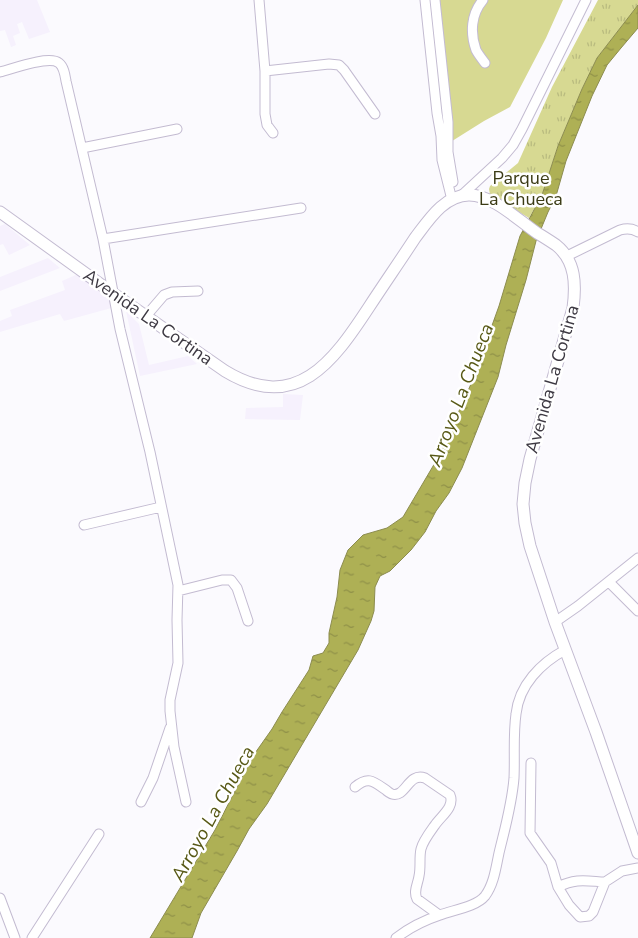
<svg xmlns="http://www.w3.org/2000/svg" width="638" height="938" font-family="'Nunito Sans',sans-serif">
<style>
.built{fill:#f6f1fd}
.grass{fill:#d7d992}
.park{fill:url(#park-tufts)}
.water{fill:url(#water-ripples);stroke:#8c8c4f}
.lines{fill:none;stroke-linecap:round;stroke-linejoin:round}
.minor-casing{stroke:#c3bbd1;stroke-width:11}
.major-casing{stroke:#c3bbd1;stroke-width:13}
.minor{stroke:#fff;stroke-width:9}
.major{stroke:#fff;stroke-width:11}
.labels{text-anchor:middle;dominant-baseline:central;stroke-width:5;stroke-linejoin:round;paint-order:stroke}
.park-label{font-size:18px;fill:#3b3b15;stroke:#fff}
.street-label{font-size:18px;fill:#3d3942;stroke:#fff}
.water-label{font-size:19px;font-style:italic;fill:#585916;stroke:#fff}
</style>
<defs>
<pattern id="park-tufts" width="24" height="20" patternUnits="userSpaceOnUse" patternTransform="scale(1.25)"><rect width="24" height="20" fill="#d7d992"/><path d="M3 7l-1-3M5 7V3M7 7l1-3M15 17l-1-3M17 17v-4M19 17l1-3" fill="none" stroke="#b9bb7f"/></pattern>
<pattern id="water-ripples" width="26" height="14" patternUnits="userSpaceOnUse" patternTransform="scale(1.25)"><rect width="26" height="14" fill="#aeb055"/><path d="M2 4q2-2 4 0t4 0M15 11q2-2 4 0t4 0" fill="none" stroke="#8f9048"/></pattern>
</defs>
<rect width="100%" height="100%" fill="#fbfafe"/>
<!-- built -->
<path class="built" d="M0 0H37L50 32 29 39 22 22 17 24 20 33 13 36 16 45 11 47 5 30 0 31Z
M5 224 30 245 9 255 3 244 0 245V226Z
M48 258 60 268 0 291V277Z
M78 274 113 298 115 307 64 321 60 314 0 332V321L12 316 10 310 65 290 62 281Z
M126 311 139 324 149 365 188 356 197 364 140 376Z
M283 394 303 395 300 420 245 419 246 408 283 407Z"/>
<!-- grass -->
<path class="grass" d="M425 0H563L546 38 510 107 484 121 441 148Z"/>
<!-- park -->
<path class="park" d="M598 0H638V5L597 58 582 89 558 146 542 195 529 218 490 195 489 189 490 186 518 163 552 87Z"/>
<!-- water -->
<path class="water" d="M638 5V28L621 48 607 65 592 96 566 161 556 196 548 212 536 241 526 280 506 345 498 377 462 468 449 493 436 511 425 532 411 550 390 571 380 576 375 587 374 611 371 621 358 650 267 804 249 829 237 851 201 913 192 938H150L215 830 253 756 272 729 282 712 309 670 313 656 323 653 329 643V633L337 597 340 570 348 550 363 535 387 528 403 517 439 456 471 384 499 306 520 236 542 195 558 146 582 89 597 58Z"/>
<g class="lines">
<defs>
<path id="minor" d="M259 0 265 71V114L267 125 273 133
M425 0 437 113 441 136 442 160 452 200
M435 0 448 122V152L453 182
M483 0C471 14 470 33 476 50 478 54 482 59 485 63
M265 71 329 64 339 65 344 70 375 114
M0 72C12 69 49 55 59 63 64 67 65 75 66 81L103 239 120 329 150 452 178 585 177 620 178 663 170 700V711L174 747 186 802
M82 148 177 129
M462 195 502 158 513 145 522 129 586 0
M103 239 301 208
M567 256 620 230C627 228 632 228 638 232
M146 316 164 295 172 292 198 291
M84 525 161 507
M609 582 638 611
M178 591 222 580H231L237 588 248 621
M555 622 578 606 638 558
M531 763 530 833 551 863 558 887 569 905 580 917 589 916 593 912 605 882 622 871 638 868
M355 787C368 776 373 781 386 790 387 791 391 794 392 794 406 798 408 772 425 778L450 795C455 807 441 816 435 825 430 832 423 841 421 849 419 857 421 867 419 876 418 884 413 891 417 899L439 915
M141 802 153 778 170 728
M558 887C576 878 586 881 605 882
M0 898 15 938
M32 938 99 834
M396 938C409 928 425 920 440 915 453 910 476 907 485 896 494 884 496 867 499 853 505 828 512 804 514 778 515 757 513 735 516 714 519 685 541 663 565 650"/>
<path id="major" d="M0 212 114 294 225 371C296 414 333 362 369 307 384 284 400 261 415 238 428 221 444 195 469 195 493 195 518 220 537 233 544 237 550 241 556 245 576 261 576 285 573 308L530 459 525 483 523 504 525 523 530 546 555 622 596 732 638 853"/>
</defs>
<!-- minor casing -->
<use href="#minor" class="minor-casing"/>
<!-- major casing -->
<use href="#major" class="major-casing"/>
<!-- minor -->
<use href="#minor" class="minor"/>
<!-- major -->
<use href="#major" class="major"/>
</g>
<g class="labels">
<!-- park labels -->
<g class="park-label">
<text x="521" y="178">Parque<tspan x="521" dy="21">La Chueca</tspan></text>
</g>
<!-- street labels -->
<g class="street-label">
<text transform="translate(148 317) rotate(35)">Avenida La Cortina</text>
<text transform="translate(552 379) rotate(-74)">Avenida La Cortina</text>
</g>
<!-- water labels -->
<g class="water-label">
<text transform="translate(461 395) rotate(-69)">Arroyo La Chueca</text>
<text transform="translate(213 814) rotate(-61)">Arroyo La Chueca</text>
</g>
</g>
</svg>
